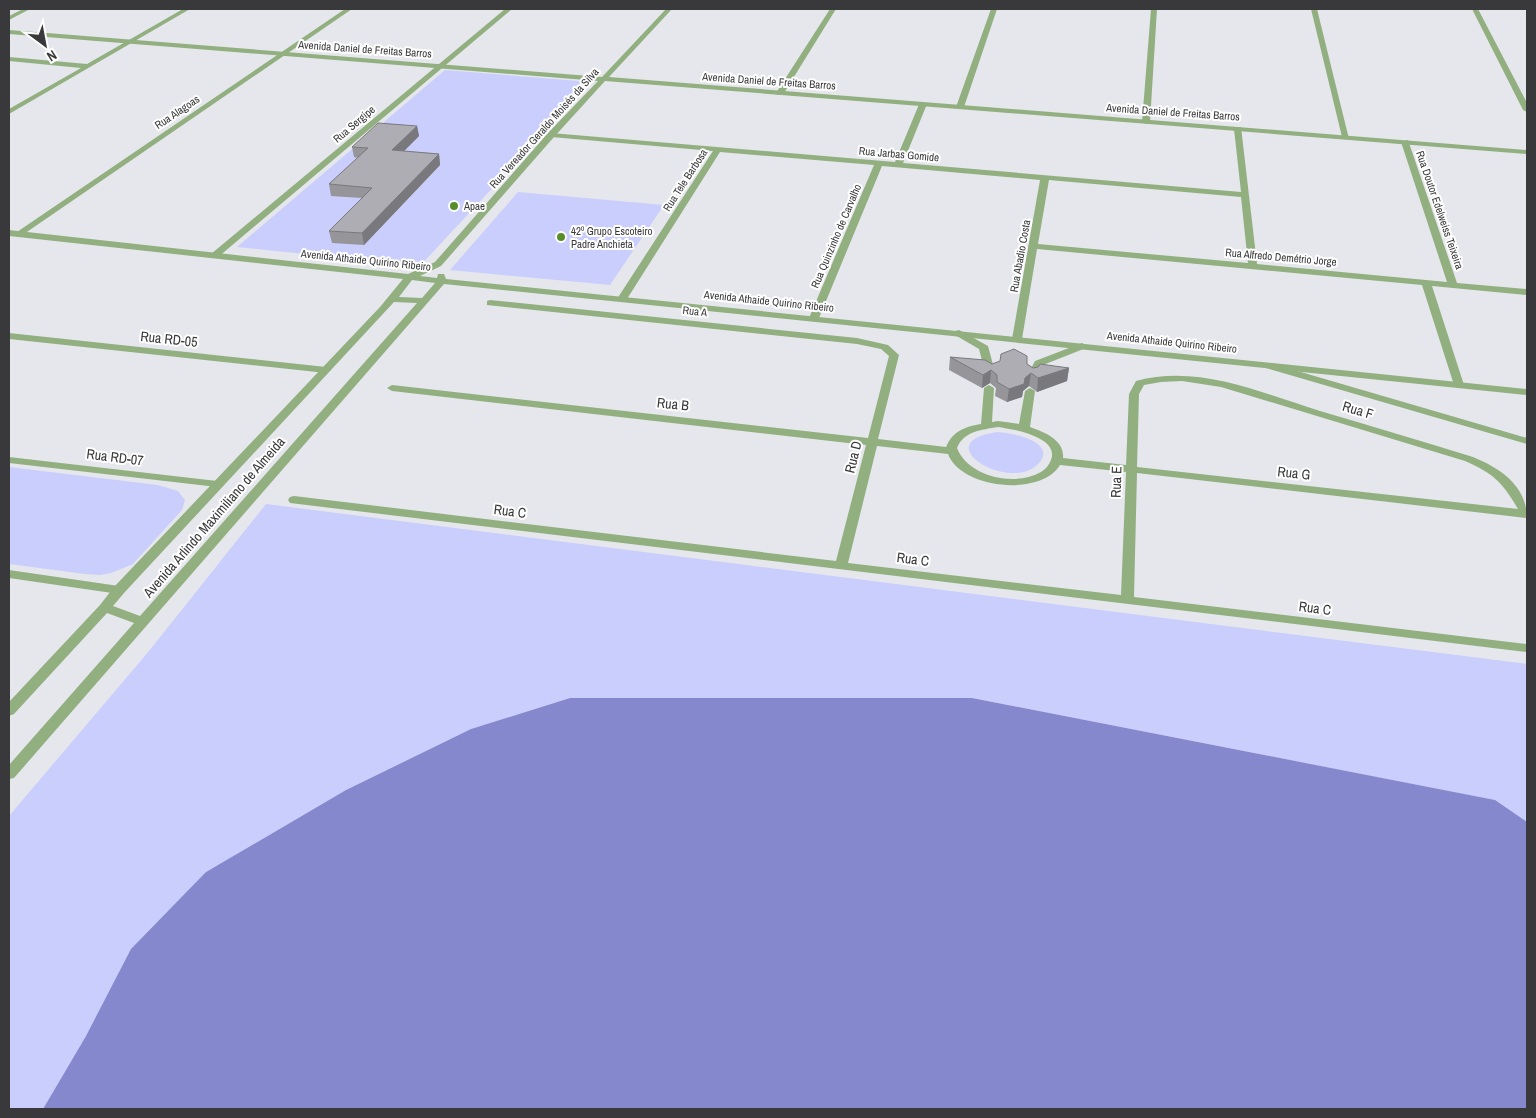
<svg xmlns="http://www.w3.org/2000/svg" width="1536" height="1118" font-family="'Archivo Narrow',sans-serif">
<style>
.green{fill:#cacefc}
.water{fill:#8588cd}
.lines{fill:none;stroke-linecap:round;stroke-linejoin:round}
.minor{fill:#92af80;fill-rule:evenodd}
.tertiary{fill:#92af80;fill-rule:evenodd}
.wall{fill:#95959a}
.shaded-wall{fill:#79797d}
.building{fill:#adadb3;stroke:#79797d}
.poi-dot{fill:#588e29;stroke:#fff;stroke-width:2}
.labels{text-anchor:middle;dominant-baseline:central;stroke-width:4;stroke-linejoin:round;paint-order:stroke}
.far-street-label{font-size:11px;fill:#39393b;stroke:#fff}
.far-poi-label{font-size:11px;fill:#39393b;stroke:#fff;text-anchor:start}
.street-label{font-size:14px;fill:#39393b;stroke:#fff}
</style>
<rect width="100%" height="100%" fill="#e6e7ed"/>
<!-- green -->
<path class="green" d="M445 70 591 82 420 266 237 247Z
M518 192 664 205 610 285 450 270Z
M998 432C1009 433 1056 440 1040 462 1013 496 923 442 998 432Z
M9 467 158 485 178 491 185 500 182 510 133 564 111 573 100 575 85 574 9 564Z
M266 504 1527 664V822L1494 800 972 698H570L471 729 346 790 206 872 86 1036 43 1109H9V816L149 651Z"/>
<!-- water -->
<path class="water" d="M570 698H972L1495 800 1527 822V1109H43L86 1036 131 949 206 872 346 790 471 729Z"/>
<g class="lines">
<!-- minor -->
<path class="minor" d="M23 9H30L9 20V16Z
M183 9H190L9 114V109L81 68 9 61V57L87 64Z
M345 9H352L21 236 18 237 14 234Z
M505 9H512L217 258H211V254Z
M830 9H836L784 93 777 95 776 93Z
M991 9H997L964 107 957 109 956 107Z
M1151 9H1157L1150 122 1146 124 1142 122Z
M1311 9H1317L1349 139 1342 137Z
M1472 9H1478L1527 103V112L1523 110Z
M920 102 927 104 903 163 1241 192 1234 129 1241 127 1257 264 1447 282 1401 142 1408 140 1457 283 1527 289V295L1432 286 1464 385 1459 388 1454 385 1422 285 1037 249 1022 339 1017 342 1012 339 1040 180 882 166 819 318 814 321 809 318 874 165 720 152 627 299 622 302 617 299 713 151 551 137 547 135 551 133 895 162ZM1049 180 1241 197 1248 263 1038 244Z
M490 300 857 338 888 345 899 355 878 439 946 447C953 431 964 427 981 424L984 388 989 385 994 388 992 422 998 421 1019 424 1025 391 1030 388 1035 391 1030 427C1044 432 1065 440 1063 458L1126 465 1129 394 1136 381C1199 364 1261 393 1320 411 1371 426 1422 441 1473 457 1500 468 1527 486 1527 518L1137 473 1134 597 1527 644V652L290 503 288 500 290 497 294 496 836 561 866 445 392 391 387 388 392 385 868 438 889 356 881 349 857 344 487 305V301ZM1182 381 1221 387 1465 461C1493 473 1503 483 1518 509L1137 467 1139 394 1144 385 1161 382ZM998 427C1012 429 1060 437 1051 460 1049 465 1046 469 1041 472 1015 487 968 477 957 448 964 431 981 430 998 427ZM877 446 948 454C961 489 1041 497 1060 465L1126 472 1121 595 848 563Z
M959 330 988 346 995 372 994 374 990 375 985 372 979 349 955 335V331Z
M9 333 326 367 331 370 326 373 9 339Z
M1082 343 1087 346 1086 348 1043 365 1036 378 1032 379 1027 376 1035 361Z
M1270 363 1527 438V444L1266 368 1265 366 1266 364Z
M9 457 217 481 223 484 217 487 9 463Z
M9 570 119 586 125 590 119 594 9 578Z"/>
<!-- tertiary -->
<path class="tertiary" d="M666 9H672L609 77 1527 150V154L605 81 554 137 441 266 420 276 437 278 438 274H444L446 279 1527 389V395L444 284 14 778 9 779V765L134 623 107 613 14 714 9 716V702L100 605 114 587 380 307 403 279 9 236V230L408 274 435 262 548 133 598 81 9 34V30L602 77ZM412 280 435 283 422 298 399 297ZM394 302 417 303 140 616 113 606 124 593Z"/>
</g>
<!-- wall -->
<path class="wall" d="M417 126 419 136 404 151 439 154 440 165 364 245 332 243 329 231 362 198 331 196 329 184 358 158 354 157 352 147Z
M950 357 992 364H1027L1033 368H1069L1067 381 1037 392 1029 386 1023 391 1022 397 1007 402 995 396 996 388 990 383 982 388 949 370Z"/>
<!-- shaded-wall -->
<path class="shaded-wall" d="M417 126 419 136 394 161 392 150Z
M439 154 440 165 364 245 362 233Z
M1069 368 1067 381 1037 392 1038 378Z
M991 370 990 383 982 388 983 375Z
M1031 373 1029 386 1023 391 1022 397 1007 402 1009 389Z"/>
<!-- building -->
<path class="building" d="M378 123 417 126 392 150 439 154 362 233 329 231 372 188 329 184 368 148 352 147Z
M1014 349 1027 356V364L1033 368 1038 367 1040 364 1069 368 1038 378 1031 373 1025 378 1024 384 1009 389 997 382V375L991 370 983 375 950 357 985 360 992 364 1000 361 1001 354Z"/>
<!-- markers -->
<g class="poi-dot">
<circle cx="454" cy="206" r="5"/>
<circle cx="561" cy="237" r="5"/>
</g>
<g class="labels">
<!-- far-street labels -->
<g class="far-street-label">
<text transform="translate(365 49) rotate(4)">Avenida Daniel de Freitas Barros</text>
<text transform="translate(769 81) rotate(4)">Avenida Daniel de Freitas Barros</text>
<text transform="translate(177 112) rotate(-34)">Rua Alagoas</text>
<text transform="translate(1173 112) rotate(4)">Avenida Daniel de Freitas Barros</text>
<text transform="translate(354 124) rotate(-40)">Rua Sergipe</text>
<text transform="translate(544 128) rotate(-48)">Rua Vereador Geraldo Moisés da Silva</text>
<text transform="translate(899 154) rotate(5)">Rua Jarbas Gomide</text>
<text transform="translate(685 180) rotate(-57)">Rua Tele Barbosa</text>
<text transform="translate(1440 210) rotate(71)">Rua Doutor Edelweiss Teixeira</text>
<text transform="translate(836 236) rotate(-67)">Rua Quinzinho de Carvalho</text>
<text transform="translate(1020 256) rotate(-80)">Rua Abadio Costa</text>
<text transform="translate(1281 257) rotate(5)">Rua Alfredo Demétrio Jorge</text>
<text transform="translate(366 260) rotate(6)">Avenida Athaide Quirino Ribeiro</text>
<text transform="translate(769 301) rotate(6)">Avenida Athaide Quirino Ribeiro</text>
<text transform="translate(695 311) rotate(6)">Rua A</text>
<text transform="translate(1172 342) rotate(6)">Avenida Athaide Quirino Ribeiro</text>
</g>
<!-- far-poi labels -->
<g class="far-poi-label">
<text x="464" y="206">Apae</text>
<text x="571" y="231">42º Grupo Escoteiro<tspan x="571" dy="13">Padre Anchieta</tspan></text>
</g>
<!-- street labels -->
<g class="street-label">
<text transform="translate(169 339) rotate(6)">Rua RD-05</text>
<text transform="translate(673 404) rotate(6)">Rua B</text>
<text transform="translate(1358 410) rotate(17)">Rua F</text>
<text transform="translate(115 457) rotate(7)">Rua RD-07</text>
<text transform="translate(853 457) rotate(-76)">Rua D</text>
<text transform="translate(1294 473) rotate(6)">Rua G</text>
<text transform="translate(1116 482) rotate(-88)">Rua E</text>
<text transform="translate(510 511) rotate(7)">Rua C</text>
<text transform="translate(214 517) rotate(-49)">Avenida Arlindo Maximiliano de Almeida</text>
<text transform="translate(913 559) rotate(7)">Rua C</text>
<text transform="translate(1315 608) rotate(7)">Rua C</text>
</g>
</g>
<!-- border -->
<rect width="1536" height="1118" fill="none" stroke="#39393b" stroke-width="20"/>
<!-- north arrow -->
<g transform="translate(45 45) rotate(148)" stroke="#ffffff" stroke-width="4" paint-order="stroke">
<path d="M0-4L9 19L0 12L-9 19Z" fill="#39393b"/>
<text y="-8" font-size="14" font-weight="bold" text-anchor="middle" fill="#39393b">N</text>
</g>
</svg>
